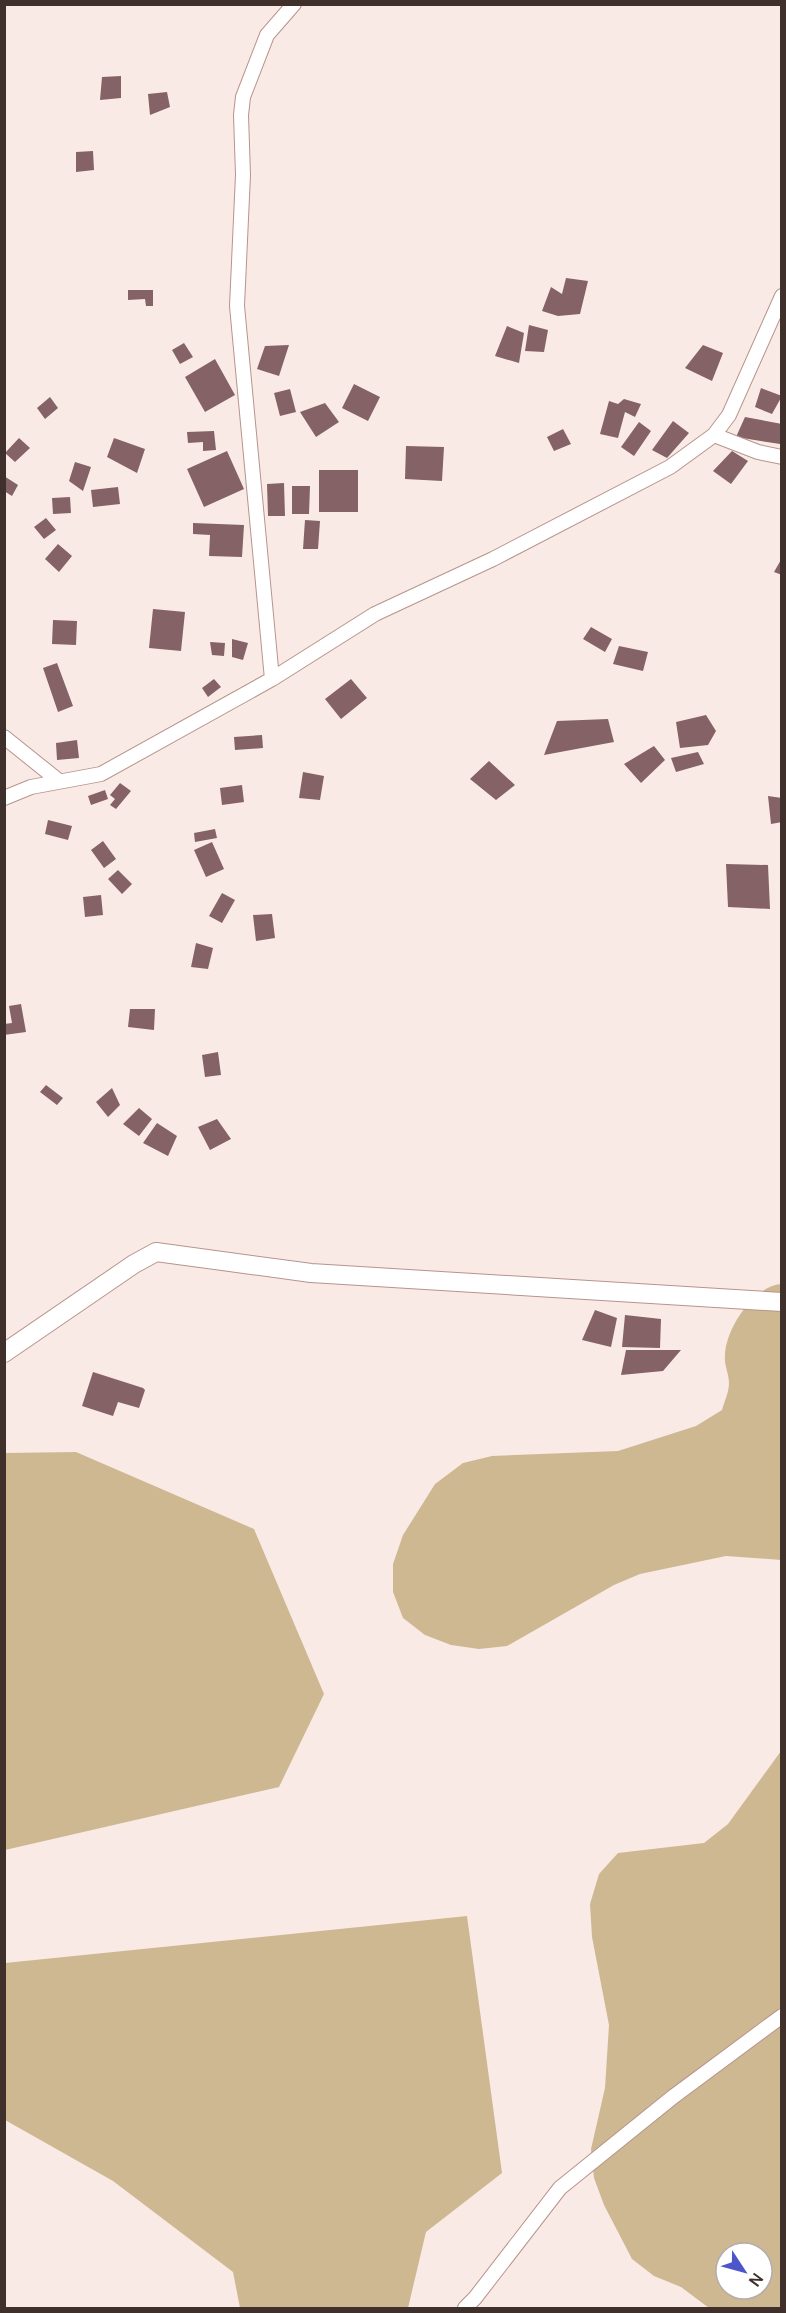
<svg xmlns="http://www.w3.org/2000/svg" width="786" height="2313" font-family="Manrope,sans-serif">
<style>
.green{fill:#ceb892;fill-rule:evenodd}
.building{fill:#846266}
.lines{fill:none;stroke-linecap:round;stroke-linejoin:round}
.street-casing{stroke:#b7948b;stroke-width:16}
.secondary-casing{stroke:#b7948b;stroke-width:20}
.street{stroke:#fff;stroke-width:14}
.secondary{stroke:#fff;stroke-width:18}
</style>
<rect width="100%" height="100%" fill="#faeae6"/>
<!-- green -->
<path class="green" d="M781 1284V1560L726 1556 640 1574 614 1585 507 1646 479 1649 451 1645 425 1635 403 1618 393 1592V1564L403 1535 435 1484 463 1463 492 1456 618 1451 696 1426 722 1410C724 1402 729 1392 729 1383 729 1374 724 1365 725 1356 725 1329 754 1286 781 1284Z
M76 1452 254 1529 324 1694 279 1787 5 1850V1453Z
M781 1751 782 2308H709L681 2287 654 2276 632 2259 604 2205 594 2178 591 2149 605 2088 609 2025 592 1937 590 1904 599 1874 618 1853 704 1843 728 1824ZM726 2253H762V2289H726Z
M467 1916 502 2173 426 2232 408 2308H240L233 2272 113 2181 5 2120V1963Z"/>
<!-- building -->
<path class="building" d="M121 76V98L100 100 102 77Z
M167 92 170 107 150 115 148 94Z
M93 151 94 170 76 172V152Z
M566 278 588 281 580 314 558 316 542 311 551 287 562 294Z
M128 290H153V306H146L145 299 128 300Z
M529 325 548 330 544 352 525 351Z
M507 326 524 333 519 363 495 356Z
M184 343 193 357 180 364 172 350Z
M289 345 279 376 257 369 265 346Z
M703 345 723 353 712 381 685 368Z
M215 359 235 395 205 412 185 377Z
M354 384 380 397 368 421 342 408Z
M761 388 782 396 772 414 755 407Z
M290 389 296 412 280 416 274 393Z
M50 397 58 408 45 419 37 408Z
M624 399 641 404 635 417 625 412 618 438 600 434 609 401 618 404Z
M325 403 339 422 316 437 300 412Z
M745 417 782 424 780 444 736 437Z
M673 421 689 433 667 458 652 450Z
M639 422 651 431 634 456 621 447Z
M563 429 571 444 554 451 547 437Z
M214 431 216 450 203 451V442L188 443 187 432Z
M19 438 30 448 15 462 5 453Z
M114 438 145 449 137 473 107 457Z
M406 446 444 447 442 481 405 479Z
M227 451 244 489 204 507 187 469Z
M732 451 748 461 731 484 713 471Z
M75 462 91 467 83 491 69 481Z
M319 470H358V512H319Z
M4 476 18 485 12 496 4 491Z
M284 483 285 516H268L267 484Z
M292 486H310L309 514H292Z
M118 487 120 504 93 507 91 490Z
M70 497 71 513 53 514 52 498Z
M46 518 56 530 44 539 34 527Z
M305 520 320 521 318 549H303Z
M193 523 244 525 242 557 209 556 210 535 193 534Z
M58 544 72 556 59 572 45 559Z
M782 558V575L774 572Z
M153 609 185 612 181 651 149 648Z
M53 620 77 621 76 645 52 644Z
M591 627 612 639 605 652 583 639Z
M232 639 248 643 243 660 232 657Z
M210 642 225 643 224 656 212 655Z
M619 646 648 652 643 671 613 664Z
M57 663 73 706 58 712 43 668Z
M214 679 221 687 208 697 202 688Z
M351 679 367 698 341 719 325 699Z
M706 715 716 731 708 745 680 748 676 722Z
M608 719 614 742 544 755 557 721Z
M262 735 263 748 235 750 234 737Z
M77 740 79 758 57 760 56 743Z
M654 746 665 760 641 783 624 764Z
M698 752 704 764 676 772 671 758Z
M489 761 515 785 496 800 470 779Z
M303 772 324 776 320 800 299 798Z
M120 783 131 791 116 809 110 805 115 799 110 795Z
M242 785 244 802 222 805 220 788Z
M105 790 108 799 91 805 88 796Z
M768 796 782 798V822L771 824Z
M48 820 72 826 68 840 45 834Z
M215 829 217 838 195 842 194 833Z
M103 841 116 859 104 868 91 850Z
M212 842 224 869 206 877 194 850Z
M726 864 768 865 770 909 728 907Z
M118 870 132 884 122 894 108 879Z
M222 893 235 900 222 923 209 916Z
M101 895 103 915 85 917 83 897Z
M272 914 275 938 256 941 253 915Z
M196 943 213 948 208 969 191 967Z
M21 1004 26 1032 4 1035V1024L12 1023 9 1006Z
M130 1009H155L154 1030 128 1027Z
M218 1052 221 1075 205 1077 202 1055Z
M46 1085 63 1098 57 1105 40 1092Z
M112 1088 120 1105 108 1117 96 1102Z
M139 1108 152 1119 139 1136 123 1124Z
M217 1119 231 1139 210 1150 198 1127Z
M157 1123 177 1136 168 1156 143 1143Z
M595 1310 617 1318 611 1347 582 1340Z
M625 1315 661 1319 660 1348 622 1347Z
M626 1350H681L663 1371 621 1375Z
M93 1372 143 1388 145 1390 139 1408 118 1402 113 1416 82 1406Z"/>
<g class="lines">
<defs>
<path id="street" d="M714 435 758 452 782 457
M272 679 237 306 243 175 241 115 243 97 267 35 294 4
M4 737 59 781
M4 798 31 787 101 774 272 679 375 614 493 559 670 467 714 435 729 415 782 296
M465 2308 475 2298 560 2188 674 2096 782 2016"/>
<path id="secondary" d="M4 1353 134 1264 156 1252 311 1273 782 1302"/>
</defs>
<!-- street casing -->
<use href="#street" class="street-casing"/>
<!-- secondary casing -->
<use href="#secondary" class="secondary-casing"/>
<!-- street -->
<use href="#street" class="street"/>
<!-- secondary -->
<use href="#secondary" class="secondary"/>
</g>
<!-- border -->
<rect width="786" height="2313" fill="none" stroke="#3f302c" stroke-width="12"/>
<!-- north arrow -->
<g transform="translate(744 2271) rotate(126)"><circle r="28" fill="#ffffff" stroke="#b2acab" stroke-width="1.5"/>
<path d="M0-4.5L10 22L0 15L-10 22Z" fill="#4d55cb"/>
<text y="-9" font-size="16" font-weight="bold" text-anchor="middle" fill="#3f302c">N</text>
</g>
</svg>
